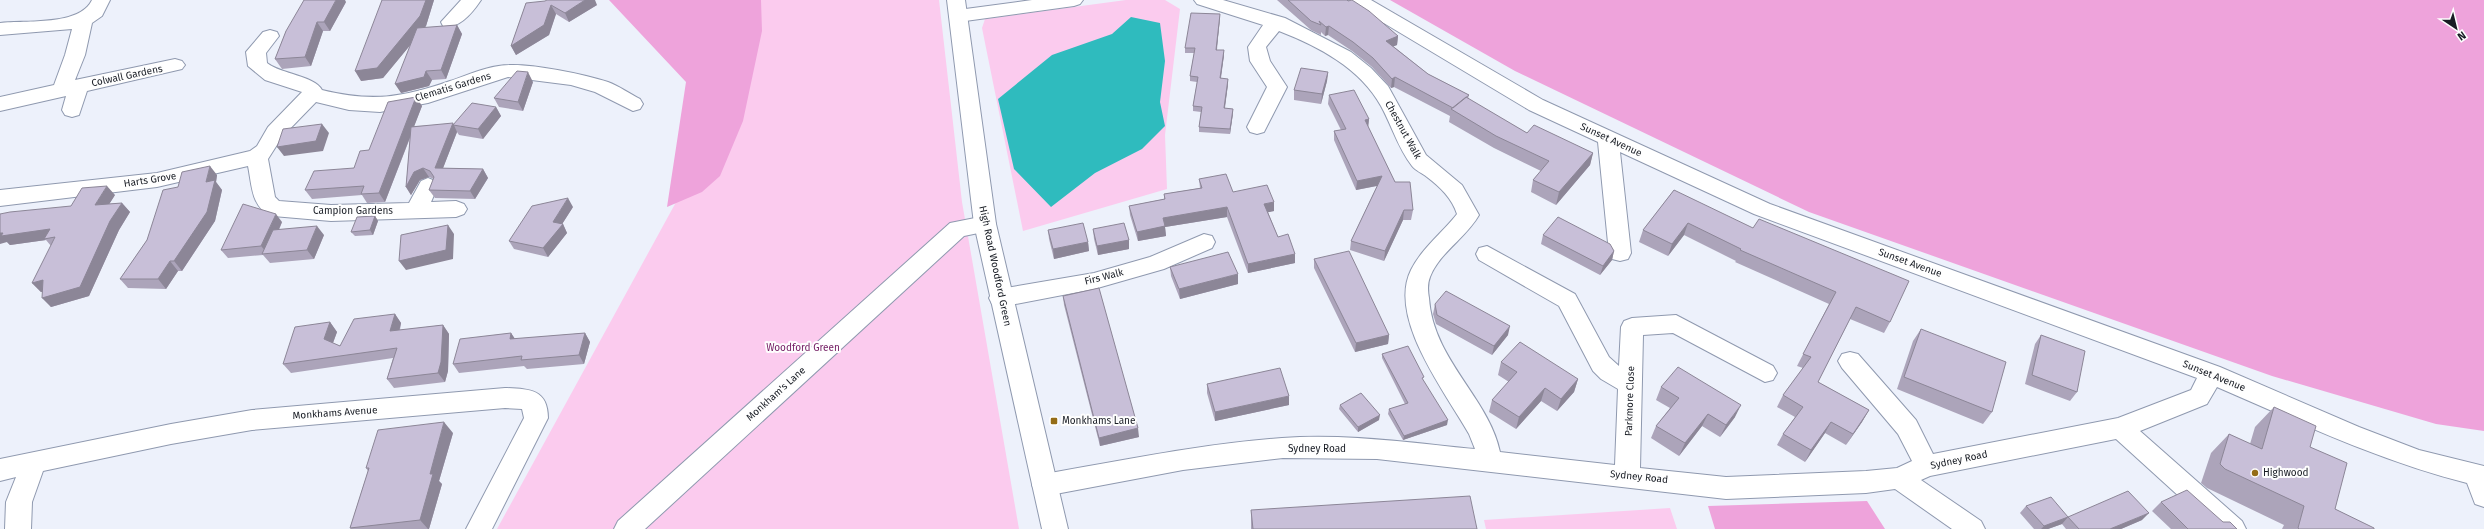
<svg xmlns="http://www.w3.org/2000/svg" width="2484" height="529" font-family="'Fira Sans',sans-serif">
<style>
.green{fill:#fbcbee}
.forest{fill:#eea3db}
.water{fill:#2fbbbe}
.lines{fill:none;stroke-linecap:round;stroke-linejoin:round}
.minor-casing{stroke:#8f99af;stroke-width:2}
.major-casing{stroke:#8f99af;stroke-width:2}
.minor{fill:#fff;fill-rule:evenodd}
.major{fill:#fff;fill-rule:evenodd}
.wall{fill:#aca4ba}
.shaded-wall{fill:#8c8697}
.building{fill:#c8bfd8;stroke:#8c8697}
.poi-dot{fill:#946c16;stroke:#fefefe;stroke-width:1.5}
.labels{text-anchor:middle;dominant-baseline:central;stroke-width:4;stroke-linejoin:round;paint-order:stroke}
.street-label{font-size:10px;fill:#181c24;stroke:#fefefe}
.park-label{font-size:10px;fill:#762166;stroke:#fefefe}
.poi-label{font-size:10px;fill:#181c24;stroke:#fefefe;text-anchor:start}
</style>
<rect width="100%" height="100%" fill="#edf1fb"/>
<!-- green -->
<path class="green" d="M719 0H939L962 202 1019 529H497L698 162Z
M1126 0H1165L1180 9 1165 135 1167 189 1023 231 982 28 985 19Z
M1670 508 1677 529H1486L1484 520Z"/>
<!-- forest -->
<path class="forest" d="M609 0H761L762 31 743 121 720 176 702 192 667 207 686 82Z
M1390 0H2484V431L2436 424 2272 376 1809 212 1515 71Z
M1867 501 1885 529H1715L1708 506Z"/>
<!-- water -->
<path class="water" d="M1131 17 1160 23 1165 61 1160 102 1165 126 1142 149 1095 173 1051 207 1014 169 998 99 1052 55 1112 34Z"/>
<g class="lines">
<defs>
<path id="minor" d="M92 0H110L102 16 92 23 85 55 75 80 175 59 182 61 185 65 182 69 87 91 79 115 72 117 65 115 62 110 66 96 0 111V97L54 85 65 55 72 29 0 35V23C26 20 80 26 92 0Z
M461 0H481C473 12 459 30 443 26L441 22Z
M1032 0H1083L1080 4 1074 6 958 22 951 20 949 16 951 12 958 10Z
M1194 0H1223L1285 18 1351 52 1371 68 1388 86 1426 155 1462 185 1479 215C1466 238 1439 253 1430 277 1427 284 1428 292 1429 298 1433 360 1489 398 1500 452L1615 465 1618 389 1601 379 1593 371 1559 306 1479 260 1476 254 1479 248 1487 246 1575 294 1609 357 1619 366 1621 327 1624 321 1632 318 1676 315 1773 366 1777 373 1773 380 1765 382 1673 333 1643 335 1640 468 1726 477 1866 471 1897 468 1912 461 1898 434 1842 368 1838 361 1842 354 1850 352 1858 354 1916 420 1933 454 2118 418 2191 390 2197 378 1754 214 1620 152 1631 253 1628 259 1620 261 1612 259 1609 253 1598 142 1529 110 1352 4 1349 0H1371L1543 100 1770 204 2220 367 2359 427 2419 450 2484 466V507L2475 504 2467 483C2380 461 2300 423 2217 387L2207 404 2140 431 2242 521 2246 529H2215L2116 439 1930 476 1921 480 1981 521 1985 529H1952L1895 489 1866 493 1726 499 1377 459 1283 458 1183 470 1045 496 1036 493 1032 485 1036 477 1045 474C1124 460 1202 444 1282 438 1345 433 1412 443 1475 449L1469 434C1446 393 1387 318 1411 270 1422 248 1442 233 1457 214 1452 198 1440 187 1427 177 1422 173 1416 171 1412 166 1398 148 1392 126 1381 106 1360 68 1318 46 1279 31L1266 47 1270 61 1287 87 1264 132 1257 134 1250 132 1247 127 1267 87 1250 61 1248 47 1263 25 1197 4Z
M270 30 277 32 279 36 266 53 267 63C281 74 315 76 322 90 371 102 402 98 450 81 468 75 490 65 509 65 534 64 584 74 608 82 619 86 630 94 640 99L643 104 640 109 633 111 595 92 571 85 508 77 428 103 380 112 349 110 316 102 282 137 268 159 275 197 279 201 331 205 409 203 421 181 428 178 435 181 438 186 431 202 456 201 464 204 467 209 464 214 456 217 331 221 273 216C251 209 252 185 248 166L157 187 0 206V190L157 173 250 151 257 146 268 127 302 92 265 80 248 66 246 52 263 32Z
M985 216 993 218 996 224 993 230 964 236 645 529H614L618 521 950 223Z
M1204 234 1212 236 1215 242 1212 248 1164 269 1094 289 1000 307 992 304 989 298 992 292 1000 289 1094 273 1150 257Z
M505 388C529 389 548 389 548 418L492 529H466L524 418 522 409 505 408 252 430 171 444 43 471 32 502 31 529H5L6 502 16 477 0 481V459L171 424 252 410Z"/>
<path id="major" d="M947 0H965L996 224 1068 529H1042L974 224Z"/>
</defs>
<!-- minor casing -->
<use href="#minor" class="minor-casing"/>
<!-- major casing -->
<use href="#major" class="major-casing"/>
<!-- minor -->
<use href="#minor" class="minor"/>
<!-- major -->
<use href="#major" class="major"/>
</g>
<!-- wall -->
<path class="wall" d="M382 0H434L426 26 424 28 457 25 462 34 446 79 432 80 429 86 401 93 412 43 383 78 361 81Z
M1277 0H1347L1398 36 1397 45 1393 46 1428 74 1469 95 1468 99 1527 133 1593 153 1590 165 1556 205 1531 192 1533 180 1541 171 1494 148 1449 122 1450 116 1394 87 1391 88 1372 67 1352 51 1328 35 1325 36 1321 32V35L1311 30Z
M346 2 330 31H323L311 66 282 69 275 59 286 31Z
M526 3 597 5 569 22 556 14 549 35 516 55 511 46Z
M1220 14 1217 50 1224 55 1221 78 1228 84 1225 108 1233 109V113L1230 134 1199 132V127L1201 112 1193 111V106L1197 82 1190 81V76L1194 53H1185V48Z
M1328 72 1327 81 1321 104 1294 100V90Z
M533 82 523 111 499 107 494 98Z
M1329 95 1369 119 1368 127 1395 182 1413 210 1411 220H1403L1384 261 1350 250 1351 241 1377 186 1356 190 1334 140V131L1341 130 1328 104Z
M416 97 422 106 414 126 454 125 496 107 501 116 483 139 459 135 457 132 443 168 483 169 488 178 475 199 435 198 429 190 434 179 429 177 420 180 411 195 406 187 410 138 385 202 367 203 362 195 312 199 305 190 354 168Z
M217 175 216 182 222 190 215 221 182 271H178L166 289 128 288 120 279 147 240 178 187Z
M1199 179 1233 192 1274 202V211L1268 212 1278 237 1295 254V263L1248 273 1227 217 1165 227 1166 236 1138 241 1130 215 1129 206 1164 199V194L1200 188Z
M1674 190 1890 322 1884 333 1850 319 1818 382 1869 410 1862 422 1846 445 1825 433 1805 462 1777 445 1783 434 1795 417 1777 407 1783 395 1803 368 1797 366 1829 304 1735 262 1736 261 1684 235 1668 256 1639 242 1643 230Z
M115 195 109 204 122 203 130 212 119 230 89 296 51 307 42 292H41L32 283 51 246 46 240 10 245 7 242Z
M573 207 562 224H563L567 233 548 257 514 249 509 241Z
M375 216 378 221 373 235 355 236 351 232Z
M282 222 279 230 324 235 314 259 270 263 263 255 228 258 221 250Z
M1093 229 1129 240V249L1098 255 1094 239Z
M1048 230 1088 242 1089 251 1054 259 1049 239Z
M1543 235 1614 251 1612 260 1600 275 1541 244Z
M1314 259 1389 335 1388 344 1355 352 1314 268Z
M1170 267 1238 284 1180 299 1171 276Z
M1063 296 1139 437 1100 446 1064 305Z
M1435 304 1508 335 1492 355 1436 324 1433 314Z
M395 314 401 323 400 330 443 325 449 334 448 371 445 382 394 388 387 379 393 358 291 373 283 364 330 322 337 332 333 343 340 346Z
M1921 329 1992 412 1983 424 1897 389 1913 341Z
M511 333 515 339 585 333 590 342 584 364 527 369 524 366 459 373 453 364Z
M2041 335 2077 392 2070 401 2025 384 2035 344Z
M1382 354 1423 380 1447 425 1403 440 1388 414 1389 409 1405 404 1382 358Z
M1501 362 1578 379 1574 392 1557 411 1541 401 1516 429 1489 412 1492 400 1509 382 1498 375Z
M1207 384 1289 405 1215 421 1207 393Z
M1661 387 1735 417 1720 437 1702 426 1679 456 1651 438 1656 426 1670 408 1656 400Z
M1340 405 1379 420 1358 432 1339 409Z
M2274 407 2310 447 2335 509 2374 529H2282L2284 525 2207 488 2201 483 2211 453 2229 434 2250 444 2255 427Z
M453 433 439 481 442 484 429 529H351L350 528 368 471 366 468Z
M2161 502 2223 522 2237 529H2171L2152 511Z
M2026 506 2068 517 2142 520 2121 529H2066L2062 524 2048 529H2034L2020 513Z
M1251 510 1477 529H1251Z"/>
<!-- shaded-wall -->
<path class="shaded-wall" d="M336 0H345L346 2 330 31 324 22Z
M426 0H434L426 26 383 78 361 81 355 71Z
M585 0H595L597 5 569 22 565 13Z
M551 5 556 14 549 35 516 55 511 46Z
M1220 14V19L1216 55V50Z
M317 22 323 31 311 66 305 57Z
M457 25 462 34 446 79 441 70Z
M1329 26 1328 35 1325 36 1326 27Z
M1398 36 1397 45 1385 50 1386 41Z
M1224 50V55L1220 83V78Z
M426 71 432 80 429 86 401 93 395 84Z
M528 72 533 82 523 111 518 102Z
M1328 72 1327 81 1321 104 1322 94Z
M1395 77 1394 87 1391 88 1392 79Z
M1228 79V84L1224 113V108Z
M416 97 422 106 385 202 379 193Z
M496 107 501 116 483 139 478 129Z
M1233 109V113L1230 134V129Z
M1369 119 1368 128 1365 120Z
M453 123 457 132 440 176 435 168Z
M322 124 329 133 323 151 284 156 277 147Z
M1593 153 1590 165 1556 205 1559 192Z
M210 166 217 175 216 182 222 190 215 221 182 271 174 261 206 182Z
M423 168 429 177 420 180 411 195 406 187 414 172Z
M483 169 488 178 475 199 470 191Z
M1382 176 1381 185 1356 190 1357 181Z
M107 186 115 195 103 214 95 205Z
M568 198 573 207 559 229 563 224 567 233 548 257 543 248 553 222Z
M1274 202V211L1264 213V204Z
M122 203 130 212 119 230 89 296 51 307 42 298 110 221Z
M1227 207V217L1165 227 1166 236 1138 241 1137 232 1163 218Z
M1404 210 1403 220 1384 261 1385 251Z
M276 214 282 222 268 254 261 246Z
M375 216 378 221 373 235 370 230Z
M1688 223 1684 235 1668 256 1672 244Z
M448 225 454 234 453 259 406 270 399 261Z
M317 226 324 235 314 259 307 250Z
M50 229 55 237 44 239 46 240 10 245 7 242 0 244V233Z
M1129 240V249L1098 255 1097 246Z
M1088 242 1089 251 1054 259 1053 249Z
M1614 251 1612 260 1600 275 1603 266Z
M1295 254V263L1248 273V264Z
M170 261 178 271 166 289 158 279Z
M1238 274V284L1180 299 1179 289Z
M43 280 52 289 41 292 32 283Z
M395 314 401 323 397 340 390 331Z
M330 322 337 332 331 348 324 339Z
M443 325 449 334 448 371 445 382 438 373Z
M1510 326 1508 335 1492 355 1494 346Z
M511 333 517 342 510 339Z
M585 333 590 342 584 364 579 355Z
M1389 335 1388 344 1355 352 1356 343Z
M1578 379 1574 392 1557 411 1561 399Z
M1545 388 1541 401 1516 429 1519 417Z
M1289 396V405L1215 421V412Z
M1741 405 1735 417 1720 437 1726 425Z
M1869 410 1862 422 1846 445 1853 434Z
M1708 414 1702 426 1679 456 1685 443Z
M1380 415 1379 420 1358 432V427Z
M1448 420 1447 425 1403 440 1404 436Z
M444 422 453 433 439 481 442 484 429 529H428L420 520 430 474Z
M1831 422 1825 433 1805 462 1811 450Z
M1138 428 1139 437 1100 446 1099 438Z
M2149 513 2142 520 2121 529H2110Z
M2068 517 2062 524 2048 529H2041L2044 526Z"/>
<!-- building -->
<path class="building" d="M304 0H336L324 22H317L305 57 275 59 286 31Z
M382 0H426L420 16 377 68 355 71Z
M547 0H585L565 13 551 5 544 25 511 46 526 3 545 1Z
M1288 0H1347L1348 1 1352 0 1369 11 1398 36 1386 41 1428 74 1469 95 1453 108 1395 77 1392 79 1373 58 1353 42 1329 26 1326 27 1319 21 1321 25 1311 21Z
M1191 13 1220 14 1216 50H1224L1220 78 1228 79 1224 108 1233 109 1230 129 1199 127 1202 107 1193 106 1198 77 1190 76 1195 48H1185Z
M457 25 441 70 426 71 424 77 395 84 417 28Z
M1301 68 1328 72 1322 94 1294 90Z
M517 71 528 72 518 102 494 98Z
M1354 90 1369 119 1365 120 1395 182H1410L1413 210H1404L1385 251 1351 241 1382 176 1357 181 1334 131 1346 129 1329 95Z
M416 97 379 193 361 194 364 186 305 190 314 171 354 168 360 151 369 150 388 102Z
M1466 97 1527 133 1534 125 1593 153 1559 192 1533 180 1549 161 1496 136 1451 109Z
M472 103 496 107 478 129 453 125Z
M453 123 435 168 483 169 470 191 429 190 434 177 430 171 423 168 414 172 406 187 411 127Z
M322 124 316 141 277 147 283 129Z
M210 166 206 182 215 180 207 212 174 261H170L158 279H120L147 240 163 190 178 187 182 172Z
M1226 174 1233 192 1267 185 1274 202 1264 204 1278 237 1288 234 1295 254 1248 264 1227 207 1163 218 1165 226 1137 232 1129 206 1165 199 1164 194 1202 188 1199 179Z
M107 186 95 205 122 203 110 221 80 287 42 298 43 280 32 283 55 237 44 239 50 229 1 236 3 233H0V214L10 212 71 206 82 188Z
M1674 190 1753 228 1759 219 1909 281 1890 322 1856 307 1818 382 1869 410 1853 434 1831 422 1811 450 1783 434 1803 407 1783 395 1811 357 1803 354 1836 292 1740 250 1741 249 1688 223 1672 244 1643 230Z
M568 198 553 222 563 224 543 248 509 241 532 206Z
M243 204 276 214 261 246 221 250Z
M375 216 370 230 351 232 357 217Z
M1558 217 1610 244 1614 251 1603 266 1543 235Z
M1083 223 1088 242 1053 249 1048 230Z
M1124 223 1129 240 1097 246 1093 229Z
M448 225 446 250 399 261 401 235Z
M317 226 307 250 262 254 273 230Z
M1349 251 1389 335 1356 343 1314 259Z
M1228 252 1238 274 1179 289 1170 267Z
M1099 288 1138 428 1099 438 1063 296Z
M1446 291 1510 326 1494 346 1437 315 1435 304Z
M395 314 390 331 443 325 441 362 438 373 387 379 397 348 283 364 295 327 330 322 324 339 340 346 354 319Z
M1921 329 2006 362 1992 412 1904 377Z
M511 333 510 339 585 333 579 355 521 360 522 356 453 364 460 339Z
M2041 335 2085 351 2077 392 2032 375Z
M1520 342 1578 379 1561 399 1545 388 1519 417 1492 400 1517 372 1501 362Z
M1408 346 1424 377 1422 378 1448 420 1404 436 1389 409 1408 403 1382 354Z
M1678 367 1741 405 1726 425 1708 414 1685 443 1656 426 1679 398 1661 387Z
M1280 368 1289 396 1215 412 1207 384Z
M1361 393 1380 415 1358 427 1340 405Z
M2274 407 2316 426 2310 447 2347 463 2335 509 2374 528V529H2299L2298 528 2304 506 2225 469 2220 464 2229 434 2262 449Z
M444 422 430 474H433L420 520 350 528 369 468H366L378 430Z
M2187 490 2223 522H2230L2237 529H2188L2161 502Z
M2128 491 2149 513 2110 529H2079L2068 517 2044 526 2026 506 2051 497 2068 517Z
M1470 496 1477 529H1253L1251 510Z"/>
<!-- markers -->
<g class="poi-dot">
<rect x="1050" y="417" width="8" height="8" rx="2"/>
<circle cx="2255" cy="473" r="4"/>
</g>
<g class="labels">
<!-- street labels -->
<g class="street-label">
<text transform="translate(127 76) rotate(-12)">Colwall Gardens</text>
<text transform="translate(453 87) rotate(-17)">Clematis Gardens</text>
<text transform="translate(1403 130) rotate(61)">Chestnut Walk</text>
<text transform="translate(1611 140) rotate(25)">Sunset Avenue</text>
<text transform="translate(150 180) rotate(-9)">Harts Grove</text>
<text x="353" y="211">Campion Gardens</text>
<text transform="translate(1910 263) rotate(20)">Sunset Avenue</text>
<text transform="translate(995 266) rotate(78)">High Road Woodford Green</text>
<text transform="translate(1104 277) rotate(-14)">Firs Walk</text>
<text transform="translate(2214 376) rotate(22)">Sunset Avenue</text>
<text transform="translate(776 394) rotate(-42)">Monkham's Lane</text>
<text transform="translate(1630 401) rotate(-88)">Parkmore Close</text>
<text transform="translate(335 413) rotate(-4)">Monkhams Avenue</text>
<text x="1317" y="449">Sydney Road</text>
<text transform="translate(1959 460) rotate(-12)">Sydney Road</text>
<text transform="translate(1639 477) rotate(6)">Sydney Road</text>
</g>
<!-- park labels -->
<g class="park-label">
<text x="803" y="348">Woodford Green</text>
</g>
<!-- poi labels -->
<g class="poi-label">
<text x="1062" y="421">Monkhams Lane</text>
<text x="2263" y="473">Highwood</text>
</g>
</g>
<!-- north arrow -->
<g transform="translate(2456 28) rotate(145)" stroke="#fefefe" stroke-width="3" paint-order="stroke">
<path d="M0-3L7 15L0 10L-7 15Z" fill="#181c24"/>
<text y="-6" font-size="11" font-weight="bold" text-anchor="middle" fill="#181c24">N</text>
</g>
</svg>
